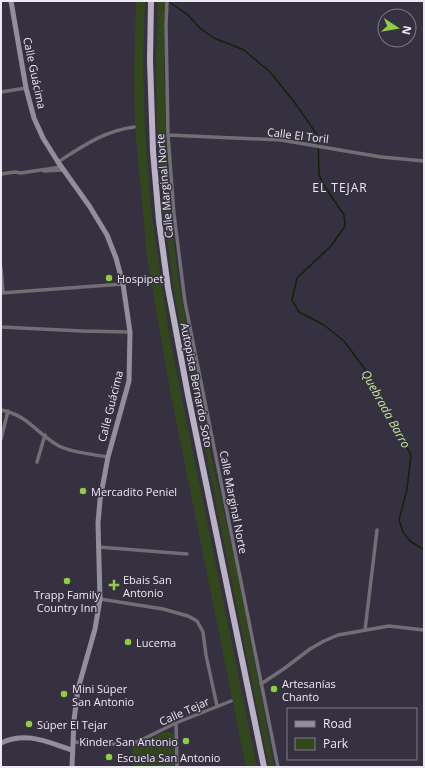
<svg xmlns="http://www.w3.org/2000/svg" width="425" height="768" font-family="'Open Sans',sans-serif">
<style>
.green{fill:#32481c}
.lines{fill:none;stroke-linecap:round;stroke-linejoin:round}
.stream{stroke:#132204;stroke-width:1.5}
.minor{stroke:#716e76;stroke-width:3.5}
.secondary{stroke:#938e9b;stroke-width:5}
.trunk{stroke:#b8b2c4;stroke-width:6}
.poi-dot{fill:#8ece43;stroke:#363140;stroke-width:1.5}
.labels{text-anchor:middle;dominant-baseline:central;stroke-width:3;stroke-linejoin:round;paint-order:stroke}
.street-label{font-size:11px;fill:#ede9f4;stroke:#363140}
.poi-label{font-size:11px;fill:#ede9f4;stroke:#363140;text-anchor:start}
.neighbourhood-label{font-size:12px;letter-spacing:1px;fill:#ede9f4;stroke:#363140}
.water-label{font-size:12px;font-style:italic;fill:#beec95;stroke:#363140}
</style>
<rect width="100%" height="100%" fill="#363140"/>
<!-- green -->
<path class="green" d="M136 1H145L143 64 145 131 151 210 170 340 257 767H246L171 395 147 257 135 126 134 77Z
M158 1H165L164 76 166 136 170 209 178 279 205 428 235 563 263 707 274 767H269L175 298 163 206 157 129 156 73Z
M164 732H170L174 735 175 767H133L132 747Z"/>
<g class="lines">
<!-- stream -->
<path class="stream" d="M168 1 188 15 201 29 214 38 244 50 270 72 295 103 318 136 319 175 325 187 344 215 345 226 331 246 297 278 292 300 299 312 324 325 344 341 370 376 411 455 407 489 399 520 403 532 410 541 424 550"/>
<!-- minor -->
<path class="minor" d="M167 1 166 25 168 135 174 214 185 302 278 767
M1 92 26 88
M168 135 281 140 381 157 424 161
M58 162C83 146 104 131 134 127
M44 171 63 170
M1 174 15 172 21 173 61 167
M1 268 3 293
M1 293 123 284
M1 327 82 331 130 332
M1 410C28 415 37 434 59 446 73 453 92 454 108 457
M1 439 8 411
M37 462 45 435
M98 547 187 554
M100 599 163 609 188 616 197 621 203 632 206 655 217 706
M365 630 377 530
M261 684 285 668 310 649 324 641 338 635 389 626 424 630
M176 723 177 767
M73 742 107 744H125L137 742 176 723 231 701"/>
<!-- secondary -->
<path class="secondary" d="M11 1 26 88 34 118 43 138 58 162 90 207 107 235 116 258 123 284 130 332 129 381 108 457 100 500 98 523 100 599 95 629 78 689 74 720 72 767
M1 743C27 731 47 742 72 750"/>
<!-- trunk -->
<path class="trunk" d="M151 1 150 60 153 151 159 221 168 288 188 395 264 767"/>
</g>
<!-- markers -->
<g class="poi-dot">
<circle cx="109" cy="278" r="4"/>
<circle cx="83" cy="491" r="4"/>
<circle cx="67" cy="581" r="4"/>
<path d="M112 579h4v4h4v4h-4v4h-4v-4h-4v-4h4z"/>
<circle cx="128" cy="642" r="4"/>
<circle cx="274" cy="689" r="4"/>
<circle cx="64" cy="694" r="4"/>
<circle cx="29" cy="724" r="4"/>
<circle cx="186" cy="741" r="4"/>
<circle cx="109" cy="757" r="4"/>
</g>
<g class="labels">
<!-- street labels -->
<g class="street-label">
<text transform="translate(35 73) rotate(78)">Calle Guácima</text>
<text transform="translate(298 135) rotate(7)">Calle El Toril</text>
<text transform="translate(164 186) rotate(-95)">Calle Marginal Norte</text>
<text transform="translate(197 385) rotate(79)">Autopista Bernardo Soto</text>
<text transform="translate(110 406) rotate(-76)">Calle Guácima</text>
<text transform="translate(234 502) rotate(79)">Calle Marginal Norte</text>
<text transform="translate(184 711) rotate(-24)">Calle Tejar</text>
</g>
<!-- poi labels -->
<g class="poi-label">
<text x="117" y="278">Hospipet</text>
<text x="91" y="491">Mercadito Peniel</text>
<text x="123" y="579">Ebais San<tspan x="123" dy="13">Antonio</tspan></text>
<text x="67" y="594" text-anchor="middle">Trapp Family<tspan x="67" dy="13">Country Inn</tspan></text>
<text x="136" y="642">Lucema</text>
<text x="282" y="683">Artesanías<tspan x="282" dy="13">Chanto</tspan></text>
<text x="72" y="688">Mini Súper<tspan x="72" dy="13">San Antonio</tspan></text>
<text x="37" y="724">Súper El Tejar</text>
<text x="178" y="741" text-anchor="end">Kinder San Antonio</text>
<text x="117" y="757">Escuela San Antonio</text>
</g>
<!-- neighbourhood labels -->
<g class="neighbourhood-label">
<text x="340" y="187">EL TEJAR</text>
</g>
<!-- water labels -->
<g class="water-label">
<text transform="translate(386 409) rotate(61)">Quebrada Barro</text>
</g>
</g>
<!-- border -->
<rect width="425" height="768" fill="none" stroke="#ede9f4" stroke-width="4"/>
<!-- legend -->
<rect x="287" y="708" width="130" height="52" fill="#363140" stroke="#7f7b88"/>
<rect x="295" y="721" width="20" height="6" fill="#938e9b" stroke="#7f7b88"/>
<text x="323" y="728" font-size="12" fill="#ede9f4">Road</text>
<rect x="295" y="738" width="20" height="12" fill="#32481c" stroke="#7f7b88"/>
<text x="323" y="748" font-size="12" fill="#ede9f4">Park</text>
<!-- north arrow -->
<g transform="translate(397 28) rotate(102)"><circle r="19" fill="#363140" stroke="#7f7b88"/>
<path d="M0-3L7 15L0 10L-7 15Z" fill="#8ece43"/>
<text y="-6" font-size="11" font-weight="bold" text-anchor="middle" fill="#ede9f4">N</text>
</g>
</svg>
